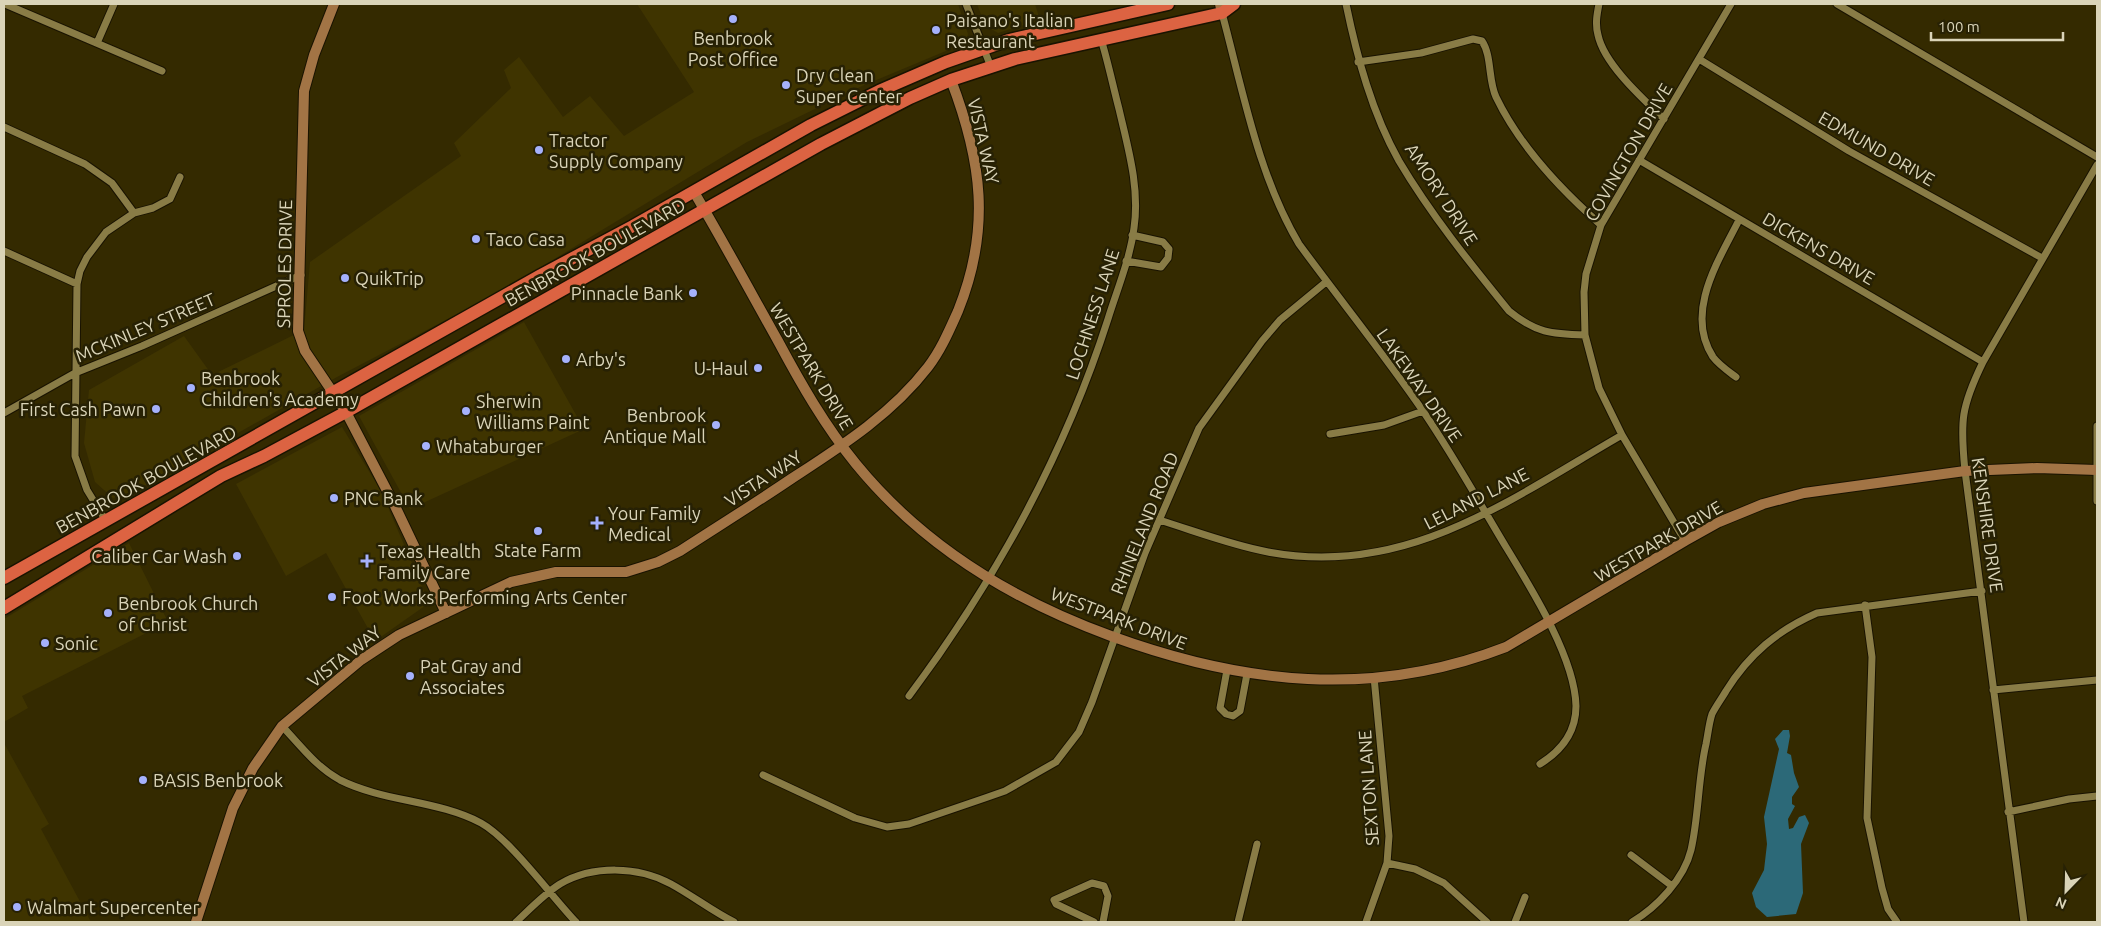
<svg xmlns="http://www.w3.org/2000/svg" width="2101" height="926" font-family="Ubuntu,sans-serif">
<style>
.built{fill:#3f3400}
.water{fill:#2c6978}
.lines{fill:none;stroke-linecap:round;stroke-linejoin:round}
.street-casing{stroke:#191300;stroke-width:9}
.secondary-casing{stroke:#191300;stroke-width:12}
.highway-casing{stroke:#191300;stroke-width:15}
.street{stroke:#897c46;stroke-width:7}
.secondary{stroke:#a27445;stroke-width:10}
.highway{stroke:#dc6342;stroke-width:12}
.poi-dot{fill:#a5b1fc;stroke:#272104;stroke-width:2}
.labels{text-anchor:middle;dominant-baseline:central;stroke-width:5;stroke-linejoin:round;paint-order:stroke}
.poi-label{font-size:18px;fill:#dad4b8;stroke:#272104;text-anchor:start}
.street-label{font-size:18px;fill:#dad4b8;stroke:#272104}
</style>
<rect width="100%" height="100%" fill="#342a00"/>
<!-- built -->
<path class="built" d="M637 4H958L968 34 965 43 862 86 747 142 505 289 337 377 137 490 113 498 95 482 84 443 89 390 184 336 212 375 304 330 310 262 461 156 454 143 511 88 504 70 519 57 563 117 590 96 624 136 694 92Z
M977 4H1035L1040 20 998 33 985 25Z
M524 322 584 429 410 509 359 416Z
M342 427 381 491 429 603 375 641 326 553 286 576 236 484Z
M129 543 168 622 22 696 28 708 4 722V619Z
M4 743 49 824 41 829 91 922H4Z"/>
<!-- water -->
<path class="water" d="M1783 730H1789L1790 736 1787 753 1791 755 1794 773 1799 787 1792 797V804L1795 806 1788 819 1789 829 1793 828 1799 817 1805 815 1809 823 1801 844 1803 893 1796 914 1767 917 1756 907 1752 893 1764 870 1767 844 1764 817 1779 749 1775 739Z"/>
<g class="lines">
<defs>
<path id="street" d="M5 4 162 71
M966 4 991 67
M1346 4C1357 57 1372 113 1399 161 1431 215 1470 263 1509 311 1536 333 1551 334 1585 335
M1599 4C1597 14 1595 24 1598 35 1604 64 1643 99 1664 119
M1837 4 2097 157
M1222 13C1243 91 1258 175 1299 244 1340 300 1384 354 1423 411 1453 455 1479 502 1506 547 1531 588 1575 658 1576 706 1576 732 1561 751 1540 764
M97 43 114 4
M1699 59 1849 151 2042 258
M1358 62 1421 53 1473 39 1482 41C1492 56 1488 80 1496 97 1520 147 1560 189 1601 225
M4 127 85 164 112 183 134 213
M1639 160 1983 362
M4 251 77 284
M1126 261 1161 267 1168 258 1169 249 1163 242 1132 235
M1736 377C1728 371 1719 365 1713 357 1684 312 1719 260 1739 220
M4 413 75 373 142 346 301 275
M2097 426V501
M1330 434 1384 425 1423 411
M1159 520C1195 531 1231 545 1268 552 1406 578 1509 500 1622 435
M106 521 87 490 75 456 77 284 80 271 87 257 106 232 134 213 153 208 170 199 180 177
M1685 541 1622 435 1599 388 1585 335 1584 292 1586 274 1601 225 1731 4
M1865 605 1872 657 1867 818 1882 888 1888 909 1897 922
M1227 670 1220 708 1226 714 1233 716 1240 711 1247 674
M1993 690 2097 680
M909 696C995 581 1064 456 1108 319 1117 290 1130 259 1134 228 1140 188 1128 148 1119 109 1113 86 1108 62 1101 39
M282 726C300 745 316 767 340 780 384 802 438 800 481 823 510 839 552 897 576 922
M763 775 855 818 887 827 909 824 985 798 1005 791 1056 762 1079 732 1092 702 1145 553 1199 428 1262 341 1280 320 1326 282
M2008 812 2069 799 2097 796
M1631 855 1672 886
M1387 863 1415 869 1444 883 1487 922
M516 922C529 910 544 894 560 884 593 865 638 866 671 884 693 896 712 911 734 922
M1094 922 1056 904 1054 900 1092 883 1104 886 1108 896 1103 922
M1238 922 1257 844
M1366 922 1387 863 1389 836 1374 677
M1515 922 1525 897
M1632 922C1657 907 1684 879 1691 850 1699 815 1698 778 1706 744 1708 734 1709 723 1712 714 1716 706 1722 698 1726 691 1749 654 1778 630 1817 613L1982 591
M2024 922 1965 471C1960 421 1961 407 1983 362L2097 165"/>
<path id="secondary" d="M334 4 314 55 304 91 298 331 305 351 346 412 395 506 446 613
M1220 4 1222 13
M694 192C723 241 750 291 778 341 801 384 825 426 856 464 923 546 1012 600 1111 636 1243 684 1372 699 1506 647L1685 541 1719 522 1763 504 1804 493 1965 471 2037 468 2097 470
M196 922 233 808 253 768 282 726 361 660 399 635 511 582 556 572H626L658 562 680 551C717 527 754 504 791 479 840 447 891 415 928 367 941 350 949 331 958 311 991 229 982 161 951 80"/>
<path id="highway" d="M4 578 541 275 633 226 811 125 879 91 946 62 1009 40 1168 4
M4 608 221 476 264 456 346 412 821 144 910 98 951 80 1015 59 1222 13 1234 4"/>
</defs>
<!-- street casing -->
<use href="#street" class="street-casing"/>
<!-- secondary casing -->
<use href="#secondary" class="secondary-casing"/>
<!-- highway casing -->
<use href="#highway" class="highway-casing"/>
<!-- street -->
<use href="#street" class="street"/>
<!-- secondary -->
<use href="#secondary" class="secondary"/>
<!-- highway -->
<use href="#highway" class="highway"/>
</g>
<!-- markers -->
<g class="poi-dot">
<circle cx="733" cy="19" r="5"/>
<circle cx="936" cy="30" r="5"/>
<circle cx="786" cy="85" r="5"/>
<circle cx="539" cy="150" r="5"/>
<circle cx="476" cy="239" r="5"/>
<circle cx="345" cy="278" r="5"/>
<circle cx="693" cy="293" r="5"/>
<circle cx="566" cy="359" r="5"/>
<circle cx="758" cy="368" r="5"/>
<circle cx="191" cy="388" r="5"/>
<circle cx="156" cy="409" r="5"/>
<circle cx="466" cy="411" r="5"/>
<circle cx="716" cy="425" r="5"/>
<circle cx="426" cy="446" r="5"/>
<circle cx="334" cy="498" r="5"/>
<path d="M594.5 515.5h5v5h5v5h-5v5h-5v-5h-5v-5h5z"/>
<circle cx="538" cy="531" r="5"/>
<circle cx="237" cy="556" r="5"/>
<path d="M364.5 553.5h5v5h5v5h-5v5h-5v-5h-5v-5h5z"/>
<circle cx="332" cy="597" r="5"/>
<circle cx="108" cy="613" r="5"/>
<circle cx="45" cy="643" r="5"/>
<circle cx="410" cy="676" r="5"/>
<circle cx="143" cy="780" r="5"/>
<circle cx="17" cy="907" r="5"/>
</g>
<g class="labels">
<!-- poi labels -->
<g class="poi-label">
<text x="946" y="20">Paisano's Italian<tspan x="946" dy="21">Restaurant</tspan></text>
<text x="733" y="38" text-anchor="middle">Benbrook<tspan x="733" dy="21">Post Office</tspan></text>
<text x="796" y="75">Dry Clean<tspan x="796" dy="21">Super Center</tspan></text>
<text x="549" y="140">Tractor<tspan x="549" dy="21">Supply Company</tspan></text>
<text x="486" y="239">Taco Casa</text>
<text x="355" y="278">QuikTrip</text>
<text x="683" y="293" text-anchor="end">Pinnacle Bank</text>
<text x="576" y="359">Arby's</text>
<text x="748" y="368" text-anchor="end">U-Haul</text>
<text x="201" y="378">Benbrook<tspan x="201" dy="21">Children's Academy</tspan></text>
<text x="476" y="401">Sherwin<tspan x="476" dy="21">Williams Paint</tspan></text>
<text x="146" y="409" text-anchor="end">First Cash Pawn</text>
<text x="706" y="415" text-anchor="end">Benbrook<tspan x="706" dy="21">Antique Mall</tspan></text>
<text x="436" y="446">Whataburger</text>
<text x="344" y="498">PNC Bank</text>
<text x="608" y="513">Your Family<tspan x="608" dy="21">Medical</tspan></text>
<text x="538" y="550" text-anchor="middle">State Farm</text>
<text x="378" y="551">Texas Health<tspan x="378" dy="21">Family Care</tspan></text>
<text x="227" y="556" text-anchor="end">Caliber Car Wash</text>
<text x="342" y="597">Foot Works Performing Arts Center</text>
<text x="118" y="603">Benbrook Church<tspan x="118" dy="21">of Christ</tspan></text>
<text x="55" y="643">Sonic</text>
<text x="420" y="666">Pat Gray and<tspan x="420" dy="21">Associates</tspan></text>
<text x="153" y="780">BASIS Benbrook</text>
<text x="27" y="907">Walmart Supercenter</text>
</g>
<!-- street labels -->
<g class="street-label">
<text transform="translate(984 141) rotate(77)">VISTA WAY</text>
<text transform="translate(1877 148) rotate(30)">EDMUND DRIVE</text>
<text transform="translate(1628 152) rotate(-60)">COVINGTON DRIVE</text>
<text transform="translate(1442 194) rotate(57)">AMORY DRIVE</text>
<text transform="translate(1819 248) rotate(30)">DICKENS DRIVE</text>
<text transform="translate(595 252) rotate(-29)">BENBROOK BOULEVARD</text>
<text transform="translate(284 264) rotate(-89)">SPROLES DRIVE</text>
<text transform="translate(1092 314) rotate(-72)">LOCHNESS LANE</text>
<text transform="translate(145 327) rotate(-23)">MCKINLEY STREET</text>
<text transform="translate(812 366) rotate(59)">WESTPARK DRIVE</text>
<text transform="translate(1420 385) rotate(55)">LAKEWAY DRIVE</text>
<text transform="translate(763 478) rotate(-33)">VISTA WAY</text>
<text transform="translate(146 479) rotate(-29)">BENBROOK BOULEVARD</text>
<text transform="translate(1476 498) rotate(-27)">LELAND LANE</text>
<text transform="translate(1144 523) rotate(-68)">RHINELAND ROAD</text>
<text transform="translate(1988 525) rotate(82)">KENSHIRE DRIVE</text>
<text transform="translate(1658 541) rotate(-30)">WESTPARK DRIVE</text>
<text transform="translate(1119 618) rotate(21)">WESTPARK DRIVE</text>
<text transform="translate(344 656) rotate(-38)">VISTA WAY</text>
<text transform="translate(1368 788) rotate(-94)">SEXTON LANE</text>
</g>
</g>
<!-- border -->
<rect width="2101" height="926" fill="none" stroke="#dad4b8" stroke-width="10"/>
<!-- north arrow -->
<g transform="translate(2066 891) rotate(203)" stroke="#272104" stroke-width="4" paint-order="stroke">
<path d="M0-4L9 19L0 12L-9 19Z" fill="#dad4b8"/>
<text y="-8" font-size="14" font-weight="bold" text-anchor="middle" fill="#dad4b8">N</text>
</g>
<!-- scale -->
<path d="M1931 32v8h132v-8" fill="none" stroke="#dad4b8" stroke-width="2.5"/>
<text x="1938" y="32" font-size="15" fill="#dad4b8" stroke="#272104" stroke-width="4" paint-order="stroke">100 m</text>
</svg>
